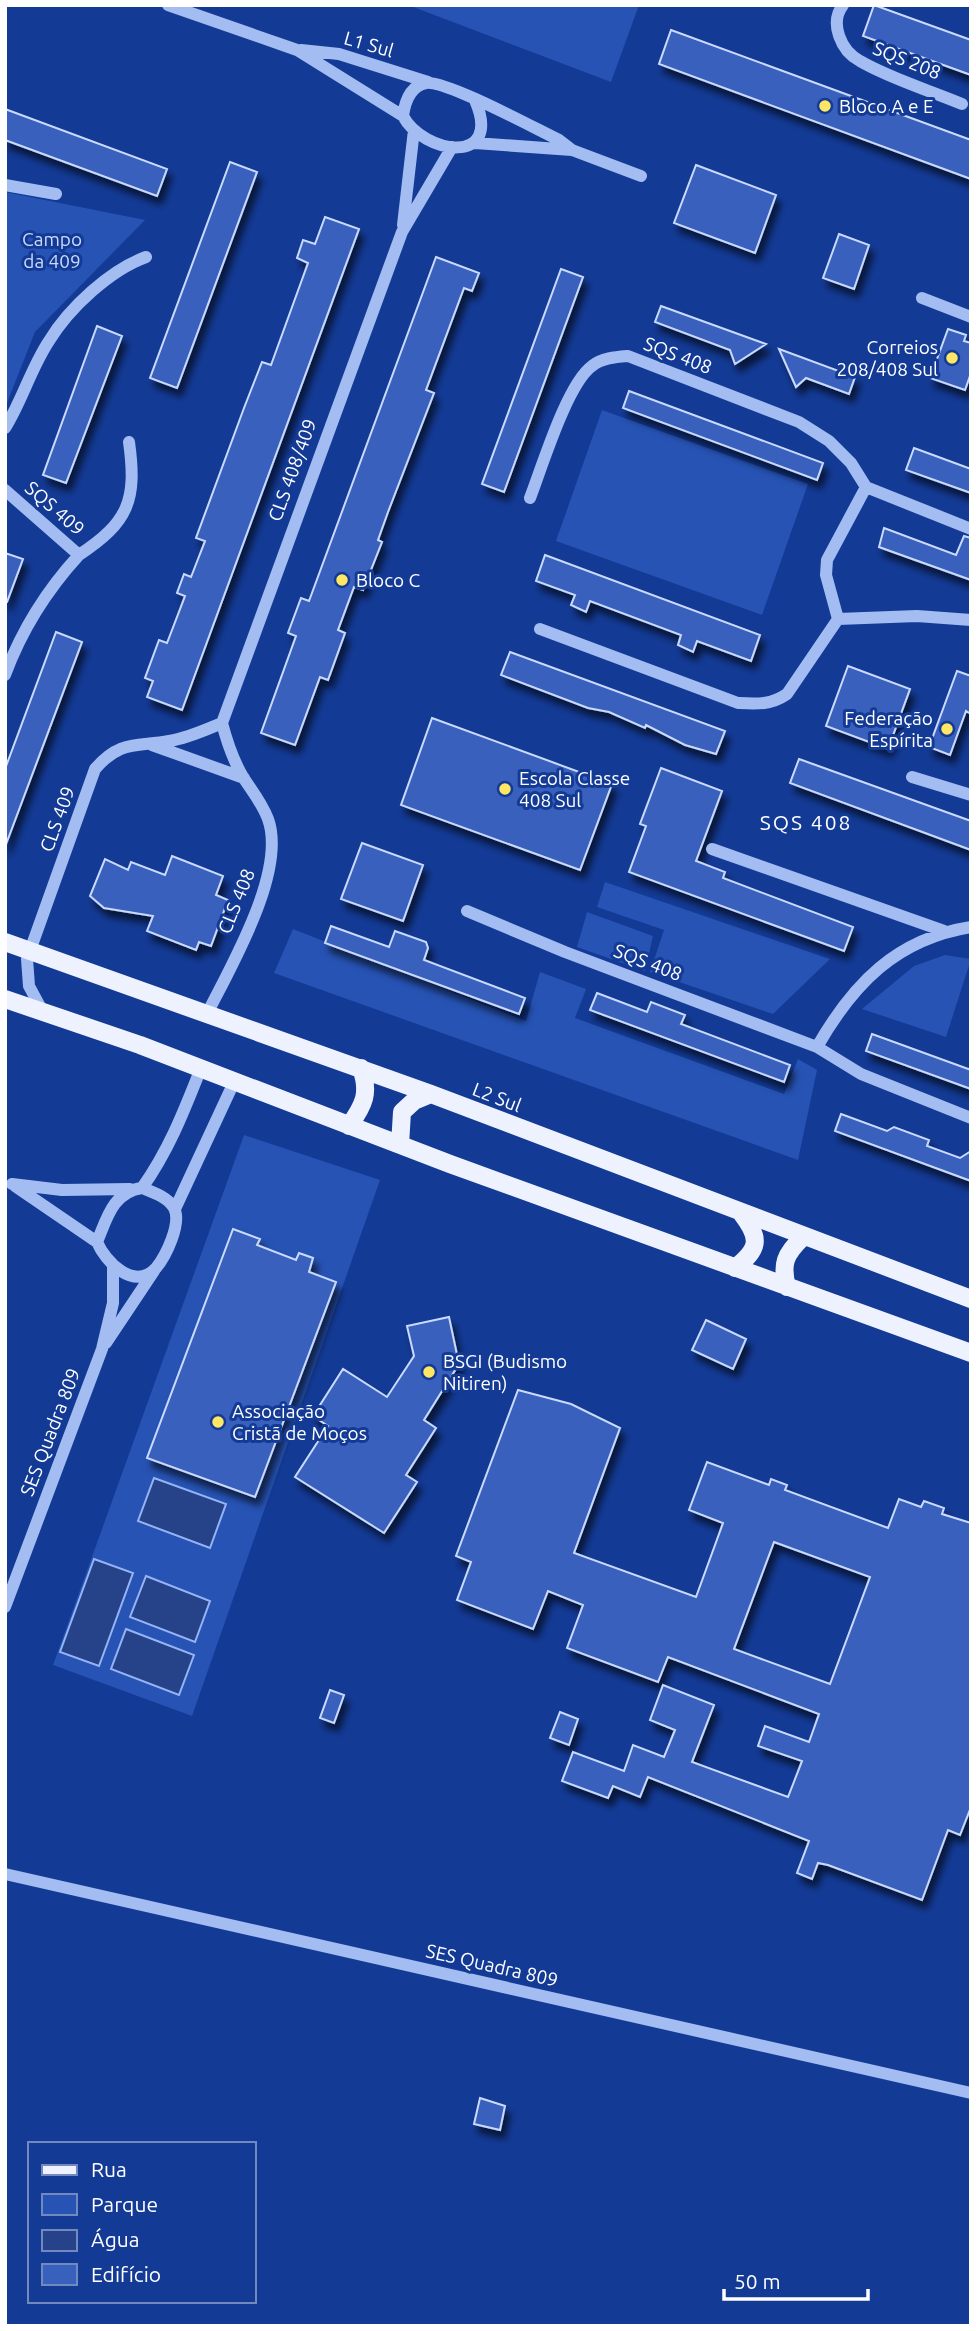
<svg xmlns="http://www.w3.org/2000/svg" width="976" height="2331" font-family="Ubuntu,sans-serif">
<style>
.green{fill:#2653b4}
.water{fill:#264288;stroke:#95b4f6;stroke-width:2}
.building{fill:#3761bc;stroke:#cadafd;stroke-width:2;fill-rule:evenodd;filter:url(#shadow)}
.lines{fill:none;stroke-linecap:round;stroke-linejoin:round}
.minor{stroke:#a3bcf2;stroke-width:12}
.major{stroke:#eef2ff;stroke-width:18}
.poi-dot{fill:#ffe764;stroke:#133a95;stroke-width:2.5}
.labels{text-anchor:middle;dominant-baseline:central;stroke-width:6;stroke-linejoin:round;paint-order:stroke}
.street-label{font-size:19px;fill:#fff;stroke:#133a95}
.poi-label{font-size:19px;fill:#fff;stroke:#133a95;text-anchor:start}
.park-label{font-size:19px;fill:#cadafd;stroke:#133a95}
.neighbourhood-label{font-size:21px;letter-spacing:2px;fill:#fff;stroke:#133a95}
</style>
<defs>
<filter id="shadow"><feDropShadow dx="4.5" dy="8" stdDeviation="3.5" flood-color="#0009"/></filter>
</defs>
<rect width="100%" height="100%" fill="#133a95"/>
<!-- green -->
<path class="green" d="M408 5H639L611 82Z
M5 192 145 220 35 332 5 408Z
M602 410 808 484 762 615 556 541Z
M605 882 830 959 773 1014 650 972 664 930 597 907Z
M587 912 653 936 645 971 577 947Z
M293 929 526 1021 540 972 586 989 575 1018 784 1094 798 1059 817 1070 798 1160 274 973Z
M945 955 971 959 946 1037 862 1009 914 966Z
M244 1135 380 1180 192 1716 53 1665Z"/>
<!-- water -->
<path class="water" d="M154 1478 226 1504 210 1548 138 1521Z
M94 1559 133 1573 99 1666 60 1652Z
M146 1576 210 1601 195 1642 130 1617Z
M126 1629 194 1655 179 1695 111 1669Z"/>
<!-- building -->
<path class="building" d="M874 5 971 40V75L863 36Z
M671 30 971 140V179L659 64Z
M5 109 167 169 157 196 5 140Z
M230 162 257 172 177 388 150 378Z
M696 165 776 195 755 253 674 223Z
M325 217 359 229 182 710 147 697 153 681 145 678 159 640 167 643 185 596 177 593 184 574 191 577 205 541 196 538 244 408 262 362 271 365 308 263 297 258 303 240 315 244Z
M839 234 869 245 854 289 823 278Z
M436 257 479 273 472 291 464 288 426 390 434 393 388 512 378 540 382 542 363 590 354 587 338 630 345 633 328 680 320 677 295 745 261 733 296 636 288 633 301 598 309 601Z
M561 269 583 277 504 492 482 484Z
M661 306 752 339 766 344 735 364 730 350 655 322Z
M97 326 122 336 66 483 43 475Z
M948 329 966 335 964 341 971 343V373L965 390 930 378Z
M779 349 855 377 849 394 806 378 796 387Z
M629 391 823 463 817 480 623 408Z
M914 448 971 469V493L906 470Z
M884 528 956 555 964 536 971 538V580L879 547Z
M5 553 23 559 7 602H5Z
M545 555 760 635 751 661 697 641 693 652 678 645 681 635 590 601 586 612 571 605 575 595 536 581Z
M56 632 82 642 5 847V769Z
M510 652 725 731 716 754 685 745 646 725 645 728 609 712 588 708 501 675Z
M848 666 910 689 888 749 826 726Z
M957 671 971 676V714L966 711 950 755 929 747Z
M432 718 612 784 580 870 401 805Z
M799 759 971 821V850L790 783Z
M661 768 722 791 696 861 725 872 723 878 853 927 844 951 629 872 646 826 640 824Z
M362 843 423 865 403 921 341 899Z
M172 856 223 876 216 895 228 900 211 946 199 942 196 950 147 931 153 916 104 908 90 896 105 859 128 870 131 862 165 875Z
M331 926 389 947 395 931 426 942 428 948 424 960 525 998 519 1014 325 943Z
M597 993 647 1012 651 1002 685 1015 681 1024 790 1065 784 1082 590 1010Z
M872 1034 971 1070V1089L866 1051Z
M841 1114 887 1131 894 1127 929 1140 927 1146 960 1158 971 1151V1181L835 1131Z
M233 1229 260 1239 257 1245 296 1260 299 1253 313 1258 309 1272 336 1282 255 1497 147 1458Z
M449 1317 459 1364 424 1420 436 1428 406 1475 417 1482 384 1533 295 1477 328 1426 313 1416 343 1369 387 1397 414 1356 407 1326Z
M706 1320 746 1339 733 1369 692 1350Z
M518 1390 571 1404 620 1428 574 1553 696 1597 723 1523 689 1510 707 1462 769 1485 771 1479 787 1485 785 1490 888 1528 899 1499 921 1507 924 1501 944 1508 942 1514 971 1523V1807L960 1835 948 1830 922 1900 828 1865 818 1863 812 1879 797 1873 809 1841 648 1777 640 1797 613 1786 608 1798 562 1781 573 1752 624 1771 633 1745 664 1757 675 1730 650 1720 663 1685 714 1705 692 1762 788 1797 802 1761 758 1746 765 1726 809 1742 819 1714 668 1657 658 1682 567 1648 583 1605 548 1591 533 1629 457 1600 471 1562 456 1556ZM774 1542 870 1577 830 1684 734 1649Z
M330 1690 344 1695 334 1723 320 1718Z
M560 1712 578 1719 569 1745 550 1738Z
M480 2098 505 2106 500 2130 474 2124Z"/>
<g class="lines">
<!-- minor -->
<path class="minor" d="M168 5 297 50 403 116
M843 5C829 23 841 51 860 61 891 79 929 90 962 104
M301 50 339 54 428 82
M475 100C504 167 423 154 403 116 405 101 410 86 426 83 446 80 536 129 559 140L572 150 641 176
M475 143 572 150
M5 185 56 194
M403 225 414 130
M922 298 971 317
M5 428C22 401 31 368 49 341 69 308 110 270 146 257
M5 490 79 555C129 522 137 500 129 442
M530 498C542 467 567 384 592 366 602 358 616 357 628 356L799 422 829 441 851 463 866 487
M838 619 826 575 827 560 866 487 971 529
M540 629 738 703C757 704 771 705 787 694L838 619 917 616 971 620
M5 675C22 629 46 591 79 555
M222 723 402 232 452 147
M152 745 244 778
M912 777 971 795
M712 849 944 931
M467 911 565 952 817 1047C853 984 896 939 971 927
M43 1012 29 986 27 959 95 769C120 740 136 747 169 741 188 738 205 730 222 723
M207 1014C231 966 287 871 268 819 262 803 252 791 243 777 233 760 227 742 222 723
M817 1047 861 1074 971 1118
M12 1184 62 1190 130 1189
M15 1186 97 1242
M142 1188C152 1192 168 1197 174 1208 182 1223 166 1256 156 1268 134 1292 105 1261 97 1242 107 1218 113 1192 142 1188Z
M142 1188C169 1150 184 1111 201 1068
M175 1209 235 1080
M106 1343 154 1271
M5 1607 102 1349 113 1303V1267
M5 1874 971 2093"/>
<!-- major -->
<path class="major" d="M5 942 431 1094 971 1299
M5 999 140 1045 450 1164 971 1353
M349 1126C364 1105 370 1093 361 1068
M400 1145 402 1112 414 1101 431 1094
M735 1268C759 1249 761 1239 742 1214
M787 1287C781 1264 785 1254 803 1237"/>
</g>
<!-- markers -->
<g class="poi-dot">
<circle cx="825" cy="106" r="7"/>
<circle cx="952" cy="358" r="7"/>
<circle cx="342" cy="580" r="7"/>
<circle cx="947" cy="729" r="7"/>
<circle cx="505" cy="789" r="7"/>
<circle cx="429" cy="1372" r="7"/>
<circle cx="218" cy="1422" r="7"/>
</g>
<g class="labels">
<!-- street labels -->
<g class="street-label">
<text transform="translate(369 44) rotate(16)">L1 Sul</text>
<text transform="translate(907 60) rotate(22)">SQS 208</text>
<text transform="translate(678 355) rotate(21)">SQS 408</text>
<text transform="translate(292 470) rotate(-70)">CLS 408/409</text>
<text transform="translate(55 508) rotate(41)">SQS 409</text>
<text transform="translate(57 819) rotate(-70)">CLS 409</text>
<text transform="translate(236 901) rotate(-68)">CLS 408</text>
<text transform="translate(648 962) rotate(21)">SQS 408</text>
<text transform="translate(497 1097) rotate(21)">L2 Sul</text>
<text transform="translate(50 1432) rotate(-69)">SES Quadra 809</text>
<text transform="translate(492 1965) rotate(13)">SES Quadra 809</text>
</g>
<!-- poi labels -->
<g class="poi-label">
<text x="839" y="106">Bloco A e E</text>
<text x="938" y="347" text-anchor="end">Correios<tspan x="938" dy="22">208/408 Sul</tspan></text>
<text x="356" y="580">Bloco C</text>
<text x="933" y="718" text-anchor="end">Federação<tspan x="933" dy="22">Espírita</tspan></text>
<text x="519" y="778">Escola Classe<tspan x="519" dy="22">408 Sul</tspan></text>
<text x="443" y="1361">BSGI (Budismo<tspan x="443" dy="22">Nitiren)</tspan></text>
<text x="232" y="1411">Associação<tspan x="232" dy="22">Cristã de Moços</tspan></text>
</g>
<!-- park labels -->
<g class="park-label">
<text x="52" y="239">Campo<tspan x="52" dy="22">da 409</tspan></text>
</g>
<!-- neighbourhood labels -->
<g class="neighbourhood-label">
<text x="806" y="822">SQS 408</text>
</g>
</g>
<!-- border -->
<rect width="976" height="2331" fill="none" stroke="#ffffff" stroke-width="14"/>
<!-- legend -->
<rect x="28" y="2142" width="228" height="161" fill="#133a95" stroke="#7189bf" stroke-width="2"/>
<rect x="42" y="2165" width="35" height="10" fill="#eef2ff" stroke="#7189bf" stroke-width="2"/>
<text x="91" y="2177" font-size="21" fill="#ffffff">Rua</text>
<rect x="42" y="2194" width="35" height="21" fill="#2653b4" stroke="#7189bf" stroke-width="2"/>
<text x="91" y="2212" font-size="21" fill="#ffffff">Parque</text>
<rect x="42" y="2230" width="35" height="21" fill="#264288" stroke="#7189bf" stroke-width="2"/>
<text x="91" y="2247" font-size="21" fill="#ffffff">Água</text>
<rect x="42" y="2264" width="35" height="21" fill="#3761bc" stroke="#7189bf" stroke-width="2"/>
<text x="91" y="2282" font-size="21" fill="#ffffff">Edifício</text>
<!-- scale -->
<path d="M724 2289v10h144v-10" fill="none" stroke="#ffffff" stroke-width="3.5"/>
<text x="734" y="2289" font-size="21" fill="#ffffff" stroke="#133a95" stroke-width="5" paint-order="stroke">50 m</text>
</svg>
